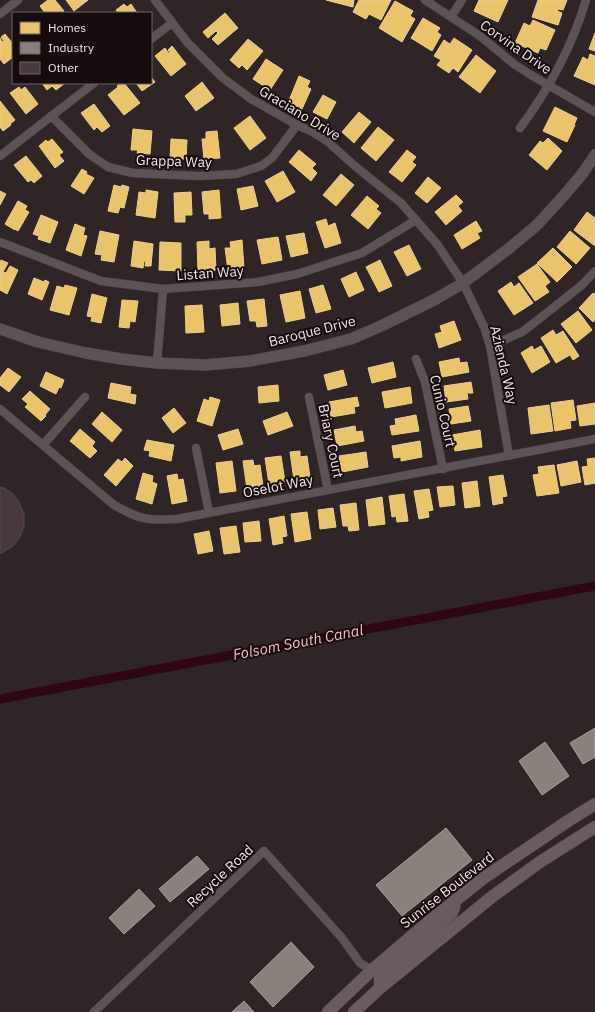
<svg xmlns="http://www.w3.org/2000/svg" width="595" height="1012" font-family="'IBM Plex Sans',sans-serif">
<style>
.homes{fill:#e9c46a;stroke:#ecce8f}
.industry{fill:#8a817c;stroke:#aa9f9c}
.lines{fill:none;stroke-linecap:round;stroke-linejoin:round}
.canal{stroke:#2f0612;stroke-width:9}
.building{fill:#4a393d;stroke:#544a4c}
.street-casing{stroke:#4b4143;stroke-width:9}
.secondary-casing{stroke:#4b4143;stroke-width:12}
.primary-casing{stroke:#4b4143;stroke-width:13}
.street{stroke:#5c5355;stroke-width:8}
.secondary{stroke:#5c5355;stroke-width:11}
.primary{stroke:#6b5a5e;stroke-width:12}
.labels{text-anchor:middle;dominant-baseline:central;stroke-width:4;stroke-linejoin:round;paint-order:stroke}
.street-label{font-size:14px;fill:#f3e4e6;stroke:#160c0e}
.water-label{font-size:15px;font-style:italic;fill:#fabcc6;stroke:#160c0e}
</style>
<rect width="100%" height="100%" fill="#2f2426"/>
<!-- homes -->
<path class="homes" d="M48 0H55L64 11 62 13H45L40 6Z
M66 0H88L74 11Z
M326 0H354L353 7Z
M359 0H391L381 20 369 14 366 19 353 12Z
M479 0H508L498 22 474 11Z
M538 0H567L563 10 558 9 557 11 562 13 558 25 532 17Z
M395 1 413 11 410 16 415 19 402 42 379 28Z
M124 4 127 7 131 4 137 13H118L116 10Z
M225 13 238 28 218 45 212 39 218 33 216 31 208 38 203 32Z
M423 18 440 28 437 32 441 35 432 51 411 38Z
M533 20 555 30 546 50 540 48 538 53 515 43 524 23 530 26Z
M595 33V51L589 49Z
M5 34 13 44V57L4 64 0 59V38L2 42 4 41 1 37Z
M454 38 472 50 458 72 453 68 449 73 437 65 441 60 434 56 444 40 450 44Z
M248 39 263 51 247 70 242 65 239 68 230 60Z
M172 46 186 64 171 76 155 56 165 48 169 54 170 53 168 50Z
M590 54 595 56V85L574 76 583 57 588 60Z
M476 55 496 71 480 93 459 77Z
M266 59 283 70 270 90 253 79Z
M299 76 310 81 307 87 311 89 302 109 288 103Z
M151 77 155 82 142 91 136 83H151Z
M202 82 214 98 196 111 185 96Z
M42 83H65L56 90 52 86 47 90Z
M121 83H124L140 103 124 115 108 95 118 87 117 86Z
M19 87 21 90 25 87 38 104 26 114 10 93Z
M323 95 336 102 327 119 313 112Z
M0 101 15 120 10 124 11 125 3 131 0 127Z
M94 104 110 126 102 132 97 127 94 130 81 113Z
M555 107 577 118 574 125H575L567 142 543 131Z
M359 112 371 122 354 143 342 132Z
M250 116 266 138 250 150 234 128Z
M378 127 394 140 376 161 361 148Z
M133 129 152 131 150 154 137 153 138 150H131Z
M217 131 220 158 204 159 202 139H206V132Z
M548 138 562 151 547 170 529 155 540 141 543 143Z
M52 139 63 152 59 155 64 161 55 168 39 146 46 140 48 142Z
M171 139 187 140 186 159H170Z
M299 150 316 164 312 168 317 173 311 181 289 162Z
M407 150 416 157 412 162 416 165 402 182 389 172Z
M26 156 42 176 34 183 31 180 28 182 14 165Z
M82 169 87 172 86 174 94 178 84 194 71 186Z
M283 171 295 192 277 202 265 181Z
M341 174 354 185 336 206 323 195Z
M428 177 441 188 427 203 415 193Z
M114 185 121 187 122 185 129 187 124 208 120 207 118 213 108 211Z
M253 186 258 206 241 210 237 189Z
M146 190 158 192 155 218 136 215 139 192 146 193Z
M219 190 221 218 209 219V214H204L202 192Z
M0 191 6 194 0 205Z
M191 192 192 215H185V222H175L174 193Z
M456 195 463 202 458 206 462 211 446 225 435 212Z
M367 196 379 206 376 209 381 213 368 229 351 215Z
M18 201 27 206 25 210 29 212 18 231 15 229V230L5 224Z
M587 212 595 218V246L574 230Z
M41 215 58 222 50 243 38 239 39 236 33 234Z
M326 219 328 226 335 223 341 243 325 248 316 222Z
M476 221 482 231 477 233 480 238 462 249 454 235Z
M75 224 85 228 83 235 87 236 81 256 66 250Z
M100 231 119 235 114 262 101 260 102 255 95 254Z
M570 231 590 248 576 264 557 247Z
M304 233 308 253 291 257 286 236Z
M278 237 282 260 262 264 257 240Z
M242 240 244 268 228 270 225 248H231L230 242Z
M134 241 153 244 151 266H145L146 261H144L143 268 131 266Z
M209 241V249L215 248 216 270 198 271 197 242Z
M160 242 181 243V271L159 270Z
M409 245 421 269 407 276 394 252Z
M553 248 572 267 557 282 537 263Z
M1 260 8 263 3 272 6 273 10 266 18 270 7 294 0 290V262Z
M380 260 392 286 379 292 366 267Z
M537 264 550 282 545 286 549 292 535 301 518 277Z
M356 272 364 290 349 297 341 279Z
M34 278 44 282 45 280 49 282 42 300 28 294Z
M511 282 514 287 519 283 533 303 514 315 498 291Z
M65 285 77 288 69 315 50 310 57 286 64 288Z
M323 285 331 309 316 313 309 289Z
M300 291 305 318 286 322 280 295Z
M593 293 595 294V320L593 322 579 308Z
M92 294 107 298 101 323 91 321 92 317 87 316Z
M264 299 267 326 257 327 256 321H250L247 301Z
M122 300 138 301 135 322 130 321 129 328 119 327Z
M238 303 240 324 222 326 220 305Z
M202 305 204 332 186 333 185 306Z
M578 311 592 330 576 343 561 324Z
M454 321 461 340 439 348 435 334 442 332 440 326Z
M553 330 556 335 563 331 579 356 573 360 570 355 556 363 541 338Z
M532 346 534 350 541 346 550 362 532 373 521 353Z
M459 358 460 363 467 362 469 372 442 377 439 362Z
M393 362 396 377 372 383 368 368Z
M8 368 21 377 9 392 0 385V378Z
M343 370 347 385 328 390 324 375Z
M46 372 64 380 61 388 59 387 56 394 40 386Z
M471 382 473 393H467L468 399 446 402 444 386Z
M111 383 131 387 130 394 136 395 135 404 108 398Z
M278 385 279 401 259 403 258 387Z
M410 387 412 403 385 408 382 392Z
M30 391 50 409 45 415 46 416 41 421 25 407 28 404 22 399Z
M210 397 220 400 212 426 197 421 204 399 209 401Z
M357 397 359 406 354 407 355 413 331 417 329 402Z
M573 400 576 420 570 421 571 428 555 431 551 403Z
M595 403V424L580 426 577 406Z
M549 405 553 431 531 434 528 408Z
M468 406 471 421 451 424 449 409Z
M174 408 186 423 173 433 162 418Z
M102 412 122 430 112 442 92 424Z
M287 412 293 426 268 435 263 421Z
M416 415 419 431 392 435 390 426 396 425 395 419Z
M355 426 356 432 362 431 364 441 337 446 334 430Z
M80 429 95 442 92 446 97 451 90 458 70 441Z
M238 429 243 444 223 450 218 435Z
M480 430 482 447 455 451 452 435Z
M147 440 174 445 171 461 149 456 150 451 144 450Z
M420 441 422 457 401 461V457L394 458 392 446Z
M300 451V457L307 456 310 477 294 480 290 452Z
M366 452 368 467 342 472 339 456Z
M281 456 285 482 269 484 265 458Z
M125 458 133 466 116 486 104 475 118 459 122 462Z
M595 458V483L585 485 582 467 588 466 587 459Z
M253 460 254 466 260 465 263 486 247 489 243 461Z
M232 461 236 491 220 493 216 463Z
M577 461 581 482 561 486 557 465Z
M554 465 559 493 537 496 533 475 539 474 538 467Z
M143 473 153 476 152 482 157 484 152 504 136 499Z
M177 474 178 480 183 479 187 501 172 504 167 476Z
M503 475 507 496 502 497 503 503 493 505 489 477Z
M477 481 480 506 465 508 462 483Z
M453 486 455 505 440 507 437 487Z
M429 489 433 510 428 511 429 517 419 519 414 491Z
M404 494 408 521 397 522 396 516 392 517 389 496Z
M382 497 385 524 369 526 366 500Z
M356 503 359 530 349 531 348 526H343L340 505Z
M333 508 336 527 320 529 318 510Z
M307 512 311 539 295 542 291 514Z
M284 516 287 536 282 537 283 543 273 545 269 519Z
M259 521 261 541 245 542 243 523Z
M236 526 240 552 224 554 220 528Z
M209 531 213 551 198 554 194 534Z"/>
<!-- industry -->
<path class="industry" d="M595 728V757L583 764 570 743Z
M545 742 569 776 542 795 519 761Z
M446 828 472 860 402 916 376 885Z
M197 856 209 869 170 902 159 889Z
M139 889 155 906 124 934 109 918Z
M291 942 314 967 273 1007 250 982Z
M244 1001 254 1012H232Z"/>
<g class="lines">
<!-- canal -->
<path class="canal" d="M0 699 595 586"/>
</g>
<!-- building -->
<path class="building" d="M0 487 4 488 13 494 19 502 24 514V526L20 537 13 546 2 553H0Z"/>
<g class="lines">
<defs>
<path id="street" d="M155 0 187 42 223 78 251 99 297 125 311 131 327 141 356 167 401 203 437 244 463 283 475 308 484 327 490 346 509 456
M425 0 480 36 514 64 531 75 595 112
M0 14 18 0
M451 17 462 0
M151 39 172 23
M51 116 89 154 108 167 133 173 199 176 236 174 261 166 272 158 297 125
M520 128C549 89 572 47 586 0
M0 156 94 83
M0 242 101 281 163 289 258 282 297 274 362 253 416 220
M490 346 522 332 539 319 582 285 595 271
M416 359 425 382 443 469
M157 363 163 289
M309 397 328 490
M0 409 114 505C125 511 137 518 149 519 158 520 168 519 177 519L595 439
M43 445 85 397
M196 448 209 512
M94 1012 264 851 342 938 360 963 372 970"/>
<path id="secondary" d="M0 329 38 342 86 353 121 359 157 363 205 365 250 361 304 351 351 339 381 326 434 300 463 283 507 250 536 226 560 200 583 173 595 155"/>
<path id="primary" d="M380 988V979L384 971 451 914 454 908 455 900
M328 1012 372 970 427 923 485 877 568 821 595 804
M354 1012 380 988 493 896 540 862 595 827"/>
</defs>
<!-- street casing -->
<use href="#street" class="street-casing"/>
<!-- secondary casing -->
<use href="#secondary" class="secondary-casing"/>
<!-- primary casing -->
<use href="#primary" class="primary-casing"/>
<!-- street -->
<use href="#street" class="street"/>
<!-- secondary -->
<use href="#secondary" class="secondary"/>
<!-- primary -->
<use href="#primary" class="primary"/>
</g>
<g class="labels">
<!-- street labels -->
<g class="street-label">
<text transform="translate(516 47) rotate(35)">Corvina Drive</text>
<text transform="translate(300 113) rotate(31)">Graciano Drive</text>
<text transform="translate(174 161) rotate(2)">Grappa Way</text>
<text transform="translate(210 273) rotate(-4)">Listan Way</text>
<text transform="translate(312 331) rotate(-14)">Baroque Drive</text>
<text transform="translate(504 365) rotate(77)">Azienda Way</text>
<text transform="translate(443 411) rotate(77)">Cunio Court</text>
<text transform="translate(331 441) rotate(78)">Briary Court</text>
<text transform="translate(278 486) rotate(-11)">Oselot Way</text>
<text transform="translate(220 876) rotate(-43)">Recycle Road</text>
<text transform="translate(447 890) rotate(-38)">Sunrise Boulevard</text>
</g>
<!-- water labels -->
<g class="water-label">
<text transform="translate(298 642) rotate(-11)">Folsom South Canal</text>
</g>
</g>
<!-- legend -->
<rect x="12" y="12" width="140" height="72" fill="#160c0e" stroke="#6e6264"/>
<rect x="20" y="22" width="20" height="12" fill="#e9c46a" stroke="#6e6264"/>
<text x="48" y="32" font-size="12" fill="#f3e4e6">Homes</text>
<rect x="20" y="42" width="20" height="12" fill="#8a817c" stroke="#6e6264"/>
<text x="48" y="52" font-size="12" fill="#f3e4e6">Industry</text>
<rect x="20" y="62" width="20" height="12" fill="#4a393d" stroke="#6e6264"/>
<text x="48" y="72" font-size="12" fill="#f3e4e6">Other</text>
</svg>
